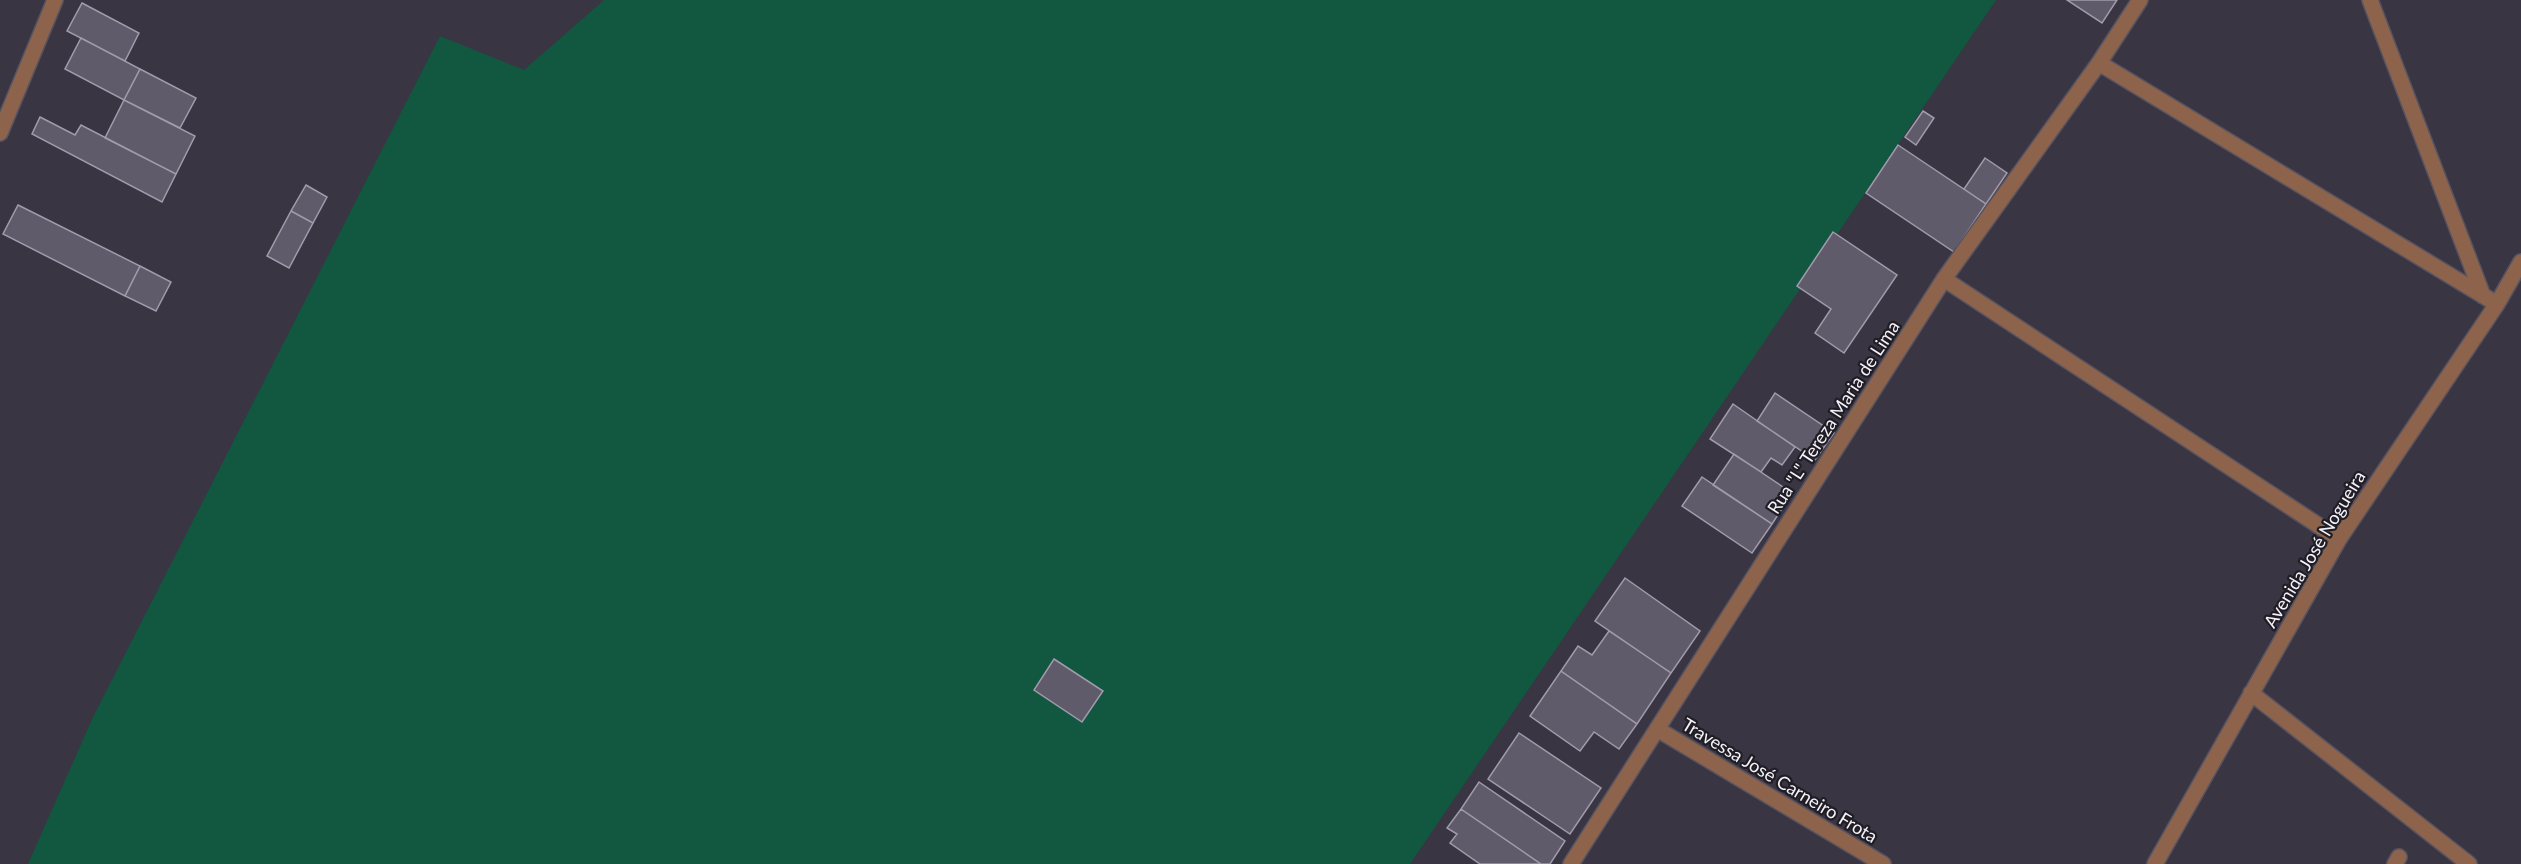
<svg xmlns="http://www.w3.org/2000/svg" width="2521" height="864" font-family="Lato,sans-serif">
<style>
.green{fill:#12573f}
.building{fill:#605b6a;stroke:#a19bac;stroke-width:1.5}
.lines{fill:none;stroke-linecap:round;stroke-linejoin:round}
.street-casing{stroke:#585360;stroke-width:18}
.street{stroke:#8d644b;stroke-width:15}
.labels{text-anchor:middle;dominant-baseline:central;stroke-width:4.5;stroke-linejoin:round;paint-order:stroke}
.street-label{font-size:18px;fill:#f5f2fb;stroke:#201e24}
</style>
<rect width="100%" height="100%" fill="#3a3543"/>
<!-- green -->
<path class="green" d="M604 0H1996L1410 864H28L93 717 440 36 524 70Z"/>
<!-- building -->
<path class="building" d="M2067 0H2117L2102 23Z
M82 3 139 33 125 61 67 31Z
M81 38 140 69 124 100 65 69Z
M140 69 196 98 180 128 124 100Z
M124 100 195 136 176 174 105 138Z
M1923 111 1934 118 1916 145 1905 137Z
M40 117 75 135 81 125 176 174 162 202 32 134Z
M1898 145 1986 204 1954 252 1866 193Z
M1985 158 2007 173 1986 204 1964 189Z
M306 185 327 197 313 223 291 211Z
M18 205 140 266 125 296 3 234Z
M291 211 313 223 289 268 267 256Z
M1833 232 1897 275 1844 353 1815 333 1831 309 1797 286Z
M140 266 171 282 156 311 125 296Z
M1775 393 1834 433 1815 460 1757 421Z
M1733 404 1795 447 1782 465 1771 458 1761 472 1710 439Z
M1734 454 1792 493 1772 524 1713 485Z
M1702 477 1772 524 1752 553 1682 506Z
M1625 578 1700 631 1671 673 1595 621Z
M1609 631 1671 673 1637 724 1561 671 1578 646 1592 655Z
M1054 659 1103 691 1082 722 1034 690Z
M1561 671 1637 724 1619 749 1594 732 1580 751 1530 716Z
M1519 733 1601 788 1570 834 1488 779Z
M1479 782 1565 841 1550 864H1541L1461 809Z
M1461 809 1541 864H1480L1450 843 1457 834 1447 828Z"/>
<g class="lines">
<defs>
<path id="street" d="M2370 0 2483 296
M2099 63 2497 304
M0 133 55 0
M1944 279 2339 539
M2251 693 2469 864
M1657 729 1883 864
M1571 864 1944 279 2099 63 2140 0
M2155 864 2339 539 2497 304 2521 262
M2395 864 2399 857"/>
</defs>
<!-- street casing -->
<use href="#street" class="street-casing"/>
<!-- street -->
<use href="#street" class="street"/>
</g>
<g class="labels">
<!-- street labels -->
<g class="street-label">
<text transform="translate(1833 417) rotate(-57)">Rua "L" Tereza Maria de Lima</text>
<text transform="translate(2314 549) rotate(-59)">Avenida José Nogueira</text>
<text transform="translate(1780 780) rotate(31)">Travessa José Carneiro Frota</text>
</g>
</g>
</svg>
